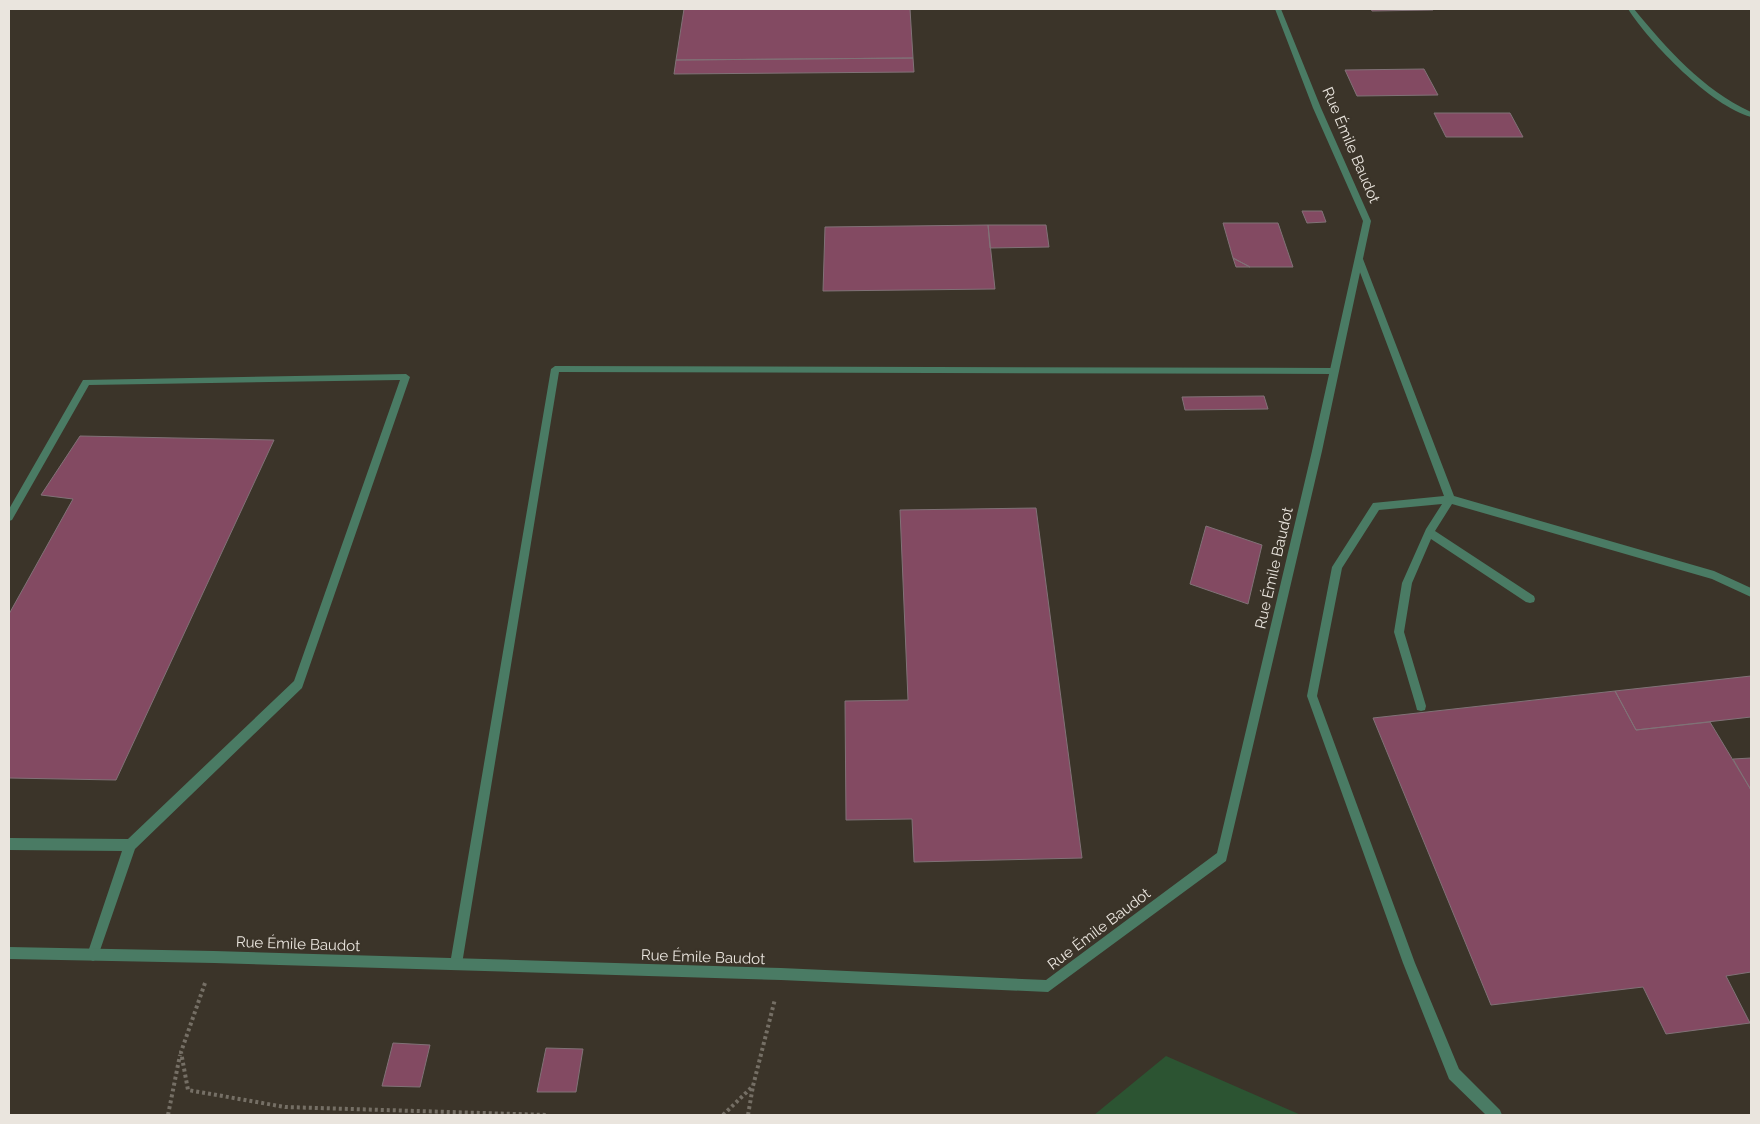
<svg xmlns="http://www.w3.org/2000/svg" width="1760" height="1124" font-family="Raleway,sans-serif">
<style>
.green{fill:#2c5432}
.building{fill:#834a62;stroke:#817277}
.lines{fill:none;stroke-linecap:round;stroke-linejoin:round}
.path{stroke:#756f65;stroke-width:4;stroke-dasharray:3 3;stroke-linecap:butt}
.lane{fill:#4a7b64;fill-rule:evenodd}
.street{fill:#4a7b64;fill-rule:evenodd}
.labels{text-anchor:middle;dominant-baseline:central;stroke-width:4;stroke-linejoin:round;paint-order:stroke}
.street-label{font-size:15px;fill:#eae5de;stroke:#3b3429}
</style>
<rect width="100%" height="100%" fill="#3b3429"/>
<!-- green -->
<path class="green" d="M1166 1056 1301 1115H1094Z"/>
<!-- building -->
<path class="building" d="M684 9H910L913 58 676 60Z
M1371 9H1432L1433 10 1372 11Z
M913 58 914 72 674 74 676 60Z
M1424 69 1438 95 1357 96 1345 70Z
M1434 113H1510L1523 137H1446Z
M1302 211H1322L1326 222 1307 223Z
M1223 223H1278L1293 267H1250L1233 258Z
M988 225H1046L1049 247 990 248Z
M988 225 995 289 823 291 825 227Z
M1233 258 1250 267H1236Z
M1264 396 1268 409 1185 410 1182 397Z
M80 436 274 440 116 780 9 778V614L73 499 41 495Z
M1036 508 1082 858 914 862 912 819 846 820 845 701 908 700 900 510Z
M1206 526 1262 545 1248 604 1190 584Z
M1751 676V717L1636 730 1615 691Z
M1615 691 1636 730 1710 722 1751 790V972L1726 976 1750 1023 1666 1034 1643 987 1491 1005 1373 718Z
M1751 758V790L1733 759Z
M393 1043 430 1045 420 1087 382 1086Z
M546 1048 583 1049 576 1092H537Z"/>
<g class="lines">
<!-- path -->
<path class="path" d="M205 983 181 1052 188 1090 285 1107 548 1115
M168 1115 180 1055
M723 1115 753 1086 775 999
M748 1115 753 1086"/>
<!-- lane -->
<path class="lane" d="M1628 9H1634C1668 50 1702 89 1751 112V117C1711 106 1650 43 1628 9Z
M1359 256 1363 259 1454 496 1714 571 1751 588V597L1712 579 1452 504 1435 531 1534 596 1535 599 1534 602 1530 603 1526 602 1431 539 1412 583 1404 632 1426 706 1425 710 1421 711 1417 710 1416 706 1394 632 1402 583 1426 529 1442 504 1379 510 1342 568 1317 696 1415 963 1459 1069 1500 1110 1502 1115H1486L1449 1079 1403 963 1307 696 1332 567 1373 503 1444 496 1355 259Z
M555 366 1335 368 1339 371 1335 374 559 372 462 964 460 968 456 970 452 968 450 964 551 369Z
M406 374 410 377 302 688 135 849 97 959 93 961 89 959 87 955 122 851 9 850V838L128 839 294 681 400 380 89 385 12 520 9 521V509L83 380Z"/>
<!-- street -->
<path class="street" d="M1275 9H1281L1321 108 1371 221 1322 451 1226 861 1048 992 781 980 214 963 9 959V947L214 951 781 968 1046 980 1217 853 1312 451 1363 221 1313 108Z"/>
</g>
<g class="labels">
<!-- street labels -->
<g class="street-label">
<text transform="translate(1351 145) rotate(67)">Rue Émile Baudot</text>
<text transform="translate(1274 568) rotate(-77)">Rue Émile Baudot</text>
<text transform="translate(1099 929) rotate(-37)">Rue Émile Baudot</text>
<text transform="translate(298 944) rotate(2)">Rue Émile Baudot</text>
<text transform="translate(703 957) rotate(2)">Rue Émile Baudot</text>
</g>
</g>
<!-- border -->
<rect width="1760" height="1124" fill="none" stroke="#eae5de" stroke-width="20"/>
</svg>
